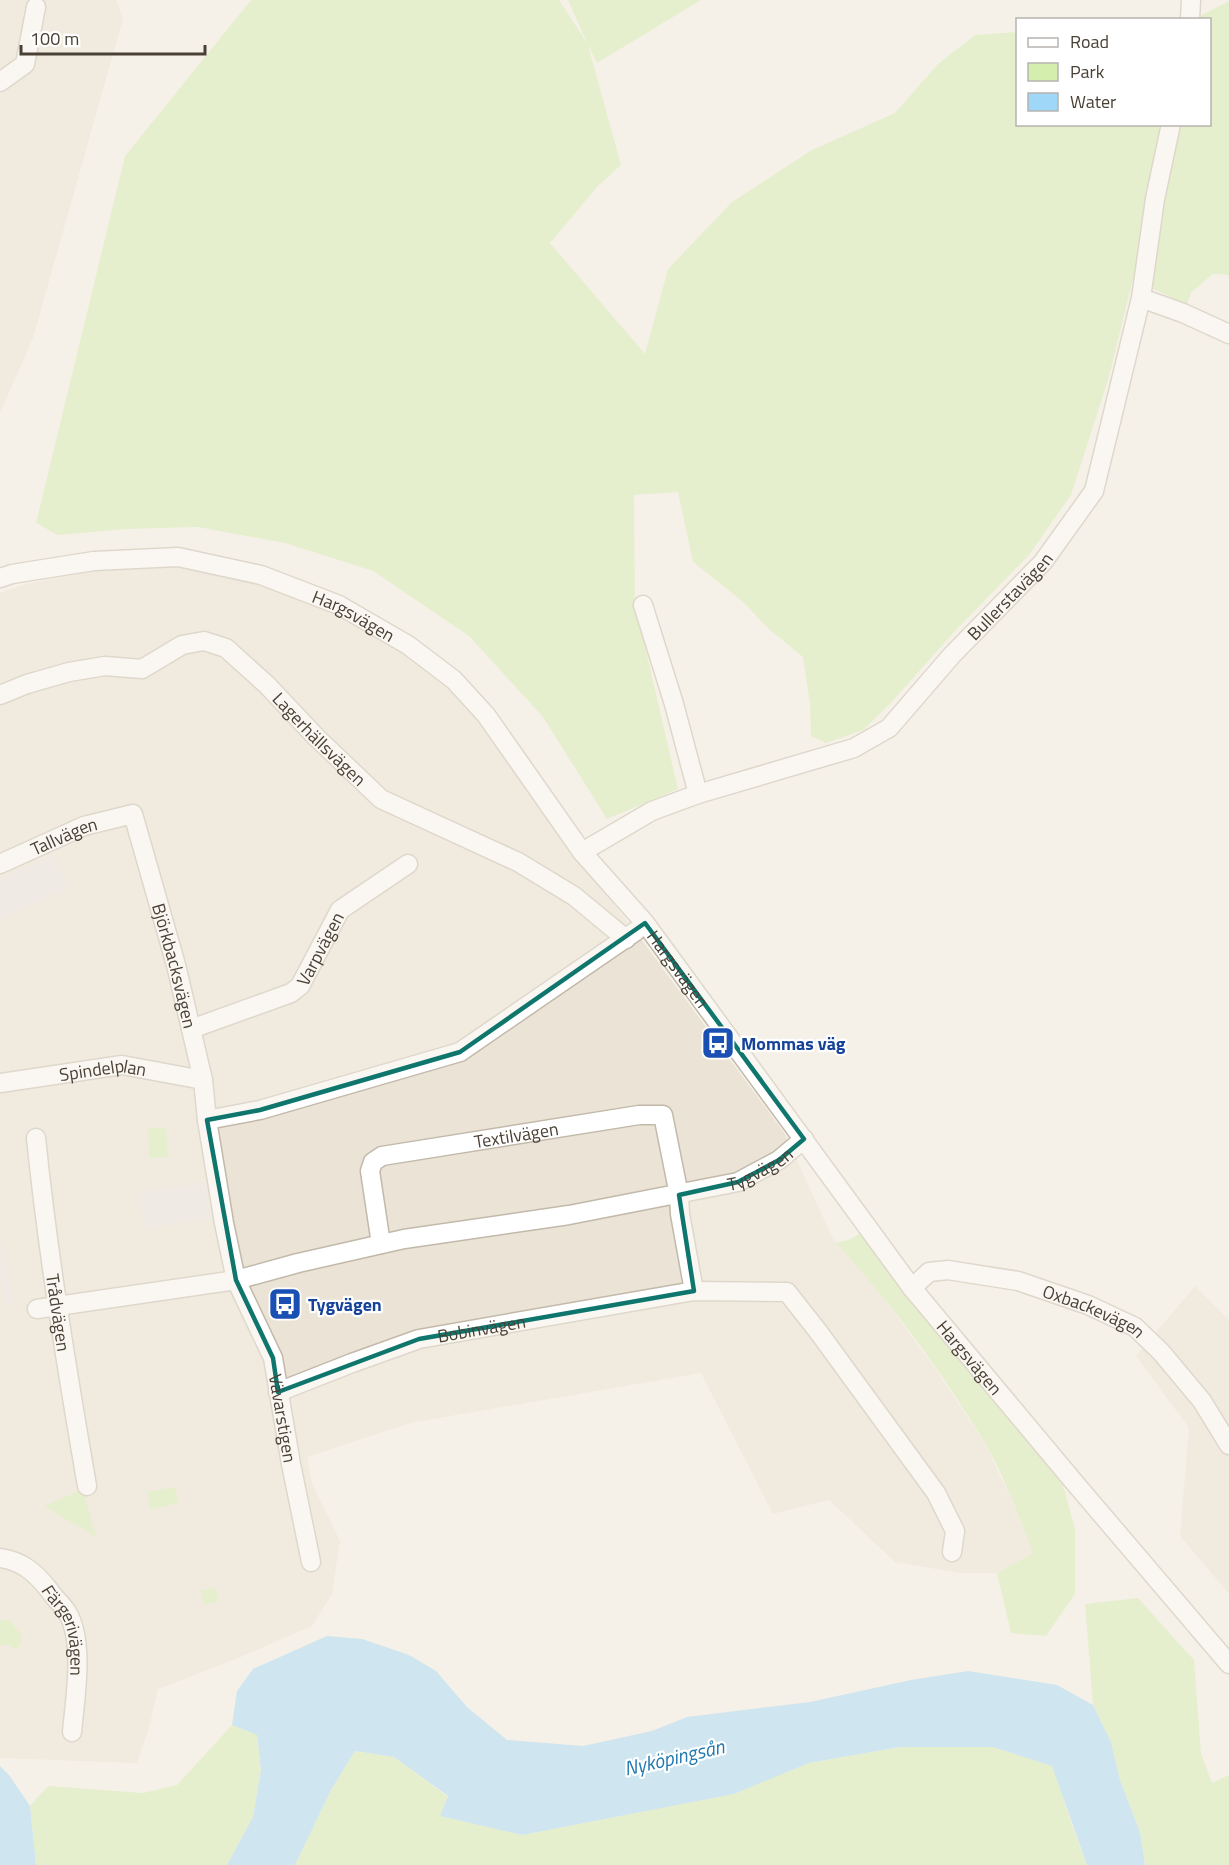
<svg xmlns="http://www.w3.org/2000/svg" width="1229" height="1865" font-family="'Titillium Web',sans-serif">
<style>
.residential{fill:#eae3d6}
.green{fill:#d3eead}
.parking{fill:#e7e4e0}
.water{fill:#9fd7f8}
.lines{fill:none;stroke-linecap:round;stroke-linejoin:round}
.minor-casing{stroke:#c2b9aa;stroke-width:21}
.minor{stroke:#fff;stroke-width:18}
.marked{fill:none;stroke:#0f766e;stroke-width:4.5;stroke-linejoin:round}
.labels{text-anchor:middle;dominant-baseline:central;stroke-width:4.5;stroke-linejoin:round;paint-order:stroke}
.street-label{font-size:18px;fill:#4a4136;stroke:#fff}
.transit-label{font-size:18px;font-weight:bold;fill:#164399;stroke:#fff;text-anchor:start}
.water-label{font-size:20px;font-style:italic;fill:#2179b0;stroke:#fff}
</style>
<rect width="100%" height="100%" fill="#f6f1e8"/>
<!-- residential -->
<path class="residential" d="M0 0H116L123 19 33 338 0 413Z
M167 564 257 580 334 608 397 645 456 691 496 741 540 809 644 943 785 1134 833 1239 872 1282 935 1368 984 1442 1011 1498 1033 1553 997 1573H960L895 1562 829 1500 773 1514 701 1373 410 1423 307 1457 312 1483 340 1541 332 1594 312 1626 241 1657 158 1689 149 1728 137 1763 0 1758V593L19 586 96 569Z
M1195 1286 1229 1320V1594L1180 1536 1189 1428 1136 1356Z"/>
<!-- green -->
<path class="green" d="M251 0H559L587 43 568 0H701L597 63 588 45 621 165 598 186 550 243 645 354 668 269 732 202 812 150 895 113 938 64 975 35 1017 32 1018 124H1210V20L1194 19 1229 1V275L1213 274 1191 293 1187 305 1133 279 1109 377 1071 495 1029 555 955 631 888 706 863 730 826 743 811 736 810 704 803 657 769 629 742 601 693 562 678 492 634 495 635 603 678 789 607 819 543 717 469 636 373 571 285 543 198 527 126 529 58 535 36 523 125 156Z
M166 1127 168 1157 149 1158 148 1128Z
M862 1232 1063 1485 1075 1529V1594L1046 1636 1011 1633 997 1573 1033 1553C1018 1515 1004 1475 983 1440 941 1371 891 1302 836 1243L851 1239Z
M175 1487 179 1503 150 1509 147 1492Z
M83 1489 96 1537 44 1506Z
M215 1587 219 1601 204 1605 200 1591Z
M1138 1598 1194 1660 1201 1753 1212 1783 1229 1775V1865H1145L1140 1832 1120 1780 1111 1742 1093 1705 1085 1604Z
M0 1620H9L20 1633 22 1642 19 1644V1649L11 1648V1645H0Z
M232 1725 257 1735 261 1770 253 1817 227 1865H36L30 1806 48 1786 143 1793 177 1785Z
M900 1747H993L1053 1766 1072 1825 1087 1865H295L331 1790 355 1751 394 1757 448 1797 440 1816 522 1835 733 1794 809 1763Z"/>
<!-- parking -->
<path class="parking" d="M55 855 70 889 0 919V878Z
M205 1182 211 1218 144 1229 138 1192Z
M0 1235 14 1303 6 1305 0 1277Z"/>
<!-- water -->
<path class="water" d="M327 1636 362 1639 409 1655 436 1671 467 1707 507 1740 583 1746 652 1731 687 1717 810 1702 911 1680 968 1671 1057 1685 1093 1705 1111 1742 1120 1780 1140 1832 1145 1865H1087L1052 1766 993 1747H900L809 1763 734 1794 522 1835 440 1816 448 1796 394 1757 355 1751 331 1790 295 1865H227L253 1817 261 1770 257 1735 232 1725 237 1691 253 1669Z
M0 1766 9 1775 30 1806 36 1865H0Z"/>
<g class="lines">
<defs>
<g id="minor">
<path d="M1190 20 1191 0"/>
<path d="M0 82 25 64 36 7"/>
<path d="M1141 298 1183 313 1229 334"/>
<path id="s1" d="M0 578 12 574 94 561 178 557 261 575 339 605 408 645 454 680 486 715 582 852 645 923 912 1288 1074 1482 1229 1664"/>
<path d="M643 605 674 704 698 794"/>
<path id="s2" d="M0 695 27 684 69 672 105 666 142 669 182 645 204 641 226 648 267 685 316 737 381 799 518 862 574 896 626 939"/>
<path id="s3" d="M582 852 652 811 698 794 854 748 889 728 952 655 1043 562 1094 491 1141 298 1155 199 1171 124"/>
<path id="s4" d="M0 864 84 826 133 814 176 965 203 1080 207 1120 224 1223 236 1280 273 1358 291 1464 311 1562"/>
<path id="s5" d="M191 1029 291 993 300 986 340 910 408 864"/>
<path id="s6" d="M0 1083 122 1065 203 1080"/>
<path d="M207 1120 260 1110 460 1052 636 931"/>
<path id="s7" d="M36 1138C48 1255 67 1370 87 1486"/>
<path id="s8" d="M381 1244 370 1171 373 1162 382 1156 639 1115H663L679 1195 680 1214 694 1291"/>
<path id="s9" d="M912 1288 929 1272 948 1270 1018 1281 1088 1305 1135 1327 1161 1352 1202 1401 1229 1445"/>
<path id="s10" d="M37 1309 236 1280 298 1263 404 1239 569 1215 738 1182 779 1160 804 1139"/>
<path id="s11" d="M278 1392 352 1363 419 1339 694 1291 787 1292 817 1330 936 1493 955 1531 952 1552"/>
<path id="s12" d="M0 1558C22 1561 36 1573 49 1590 54 1598 62 1604 67 1612 85 1641 75 1699 72 1732"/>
</g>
</defs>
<!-- minor casing -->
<use href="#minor" class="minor-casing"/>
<!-- minor -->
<use href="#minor" class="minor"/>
</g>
<!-- marked area -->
<path d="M0 0H1229V1865H0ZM645 923 804 1139 779 1160 738 1182 679 1195 694 1291 419 1339 278 1392 273 1358 236 1280 207 1120 260 1110 460 1052Z" fill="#f6f1e8" fill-opacity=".55" fill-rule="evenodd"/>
<path class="marked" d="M645 923 804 1139 779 1160 738 1182 679 1195 694 1291 419 1339 278 1392 273 1358 236 1280 207 1120 260 1110 460 1052Z"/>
<!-- icons -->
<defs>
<symbol id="bus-square" viewBox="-11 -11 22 22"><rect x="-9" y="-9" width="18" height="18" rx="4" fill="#1a4fb4" stroke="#fff"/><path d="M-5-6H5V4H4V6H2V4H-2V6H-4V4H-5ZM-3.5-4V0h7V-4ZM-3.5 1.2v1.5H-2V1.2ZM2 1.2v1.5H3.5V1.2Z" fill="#fff"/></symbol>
</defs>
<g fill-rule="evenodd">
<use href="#bus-square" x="699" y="1024" width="38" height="38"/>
<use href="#bus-square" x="266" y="1285" width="38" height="38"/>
</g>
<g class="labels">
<!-- street labels -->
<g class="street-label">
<text stroke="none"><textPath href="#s3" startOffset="512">Bullerstavägen</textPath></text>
<text stroke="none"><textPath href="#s1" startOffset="366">Hargsvägen</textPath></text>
<text stroke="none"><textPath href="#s2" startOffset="369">Lagerhällsvägen</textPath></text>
<text stroke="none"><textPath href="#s4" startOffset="70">Tallvägen</textPath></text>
<text stroke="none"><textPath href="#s5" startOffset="160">Varpvägen</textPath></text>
<text stroke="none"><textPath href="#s4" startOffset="300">Björkbacksvägen</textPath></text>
<text stroke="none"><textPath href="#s1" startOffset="852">Hargsvägen</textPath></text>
<text stroke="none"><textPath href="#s6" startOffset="104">Spindelplan</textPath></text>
<text stroke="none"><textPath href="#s8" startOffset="230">Textilvägen</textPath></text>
<text stroke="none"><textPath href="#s10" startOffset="738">Tygvägen</textPath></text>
<text stroke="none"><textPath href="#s7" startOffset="176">Trådvägen</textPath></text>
<text stroke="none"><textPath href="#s9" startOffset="195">Oxbackevägen</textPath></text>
<text stroke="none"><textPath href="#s11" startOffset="214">Bobinvägen</textPath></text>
<text stroke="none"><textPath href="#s1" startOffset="1338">Hargsvägen</textPath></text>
<text stroke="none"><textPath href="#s4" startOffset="768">Vävarstigen</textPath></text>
<text stroke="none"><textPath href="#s12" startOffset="105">Färgerivägen</textPath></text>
</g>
<!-- transit labels -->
<g class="transit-label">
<text x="741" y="1043">Mommas väg</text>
<text x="308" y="1304">Tygvägen</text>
</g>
<!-- water labels -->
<g class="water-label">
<text transform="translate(674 1757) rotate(-13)">Nyköpingsån</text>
</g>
</g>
<!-- legend -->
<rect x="1016" y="18" width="195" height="108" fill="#ffffff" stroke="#b7b3af" stroke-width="1.5"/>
<rect x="1028" y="38" width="30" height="9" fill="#ffffff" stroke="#b7b3af" stroke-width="1.5"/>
<text x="1070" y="48" font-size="18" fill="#4a4136">Road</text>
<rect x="1028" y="63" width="30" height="18" fill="#d3eead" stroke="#b7b3af" stroke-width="1.5"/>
<text x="1070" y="78" font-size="18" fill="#4a4136">Park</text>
<rect x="1028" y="93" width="30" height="18" fill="#9fd7f8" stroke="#b7b3af" stroke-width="1.5"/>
<text x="1070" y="108" font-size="18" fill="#4a4136">Water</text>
<!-- scale -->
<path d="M21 45v9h184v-9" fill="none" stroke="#4a4136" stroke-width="3"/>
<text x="30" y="45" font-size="18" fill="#4a4136" stroke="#ffffff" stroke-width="4.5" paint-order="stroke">100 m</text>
</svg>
